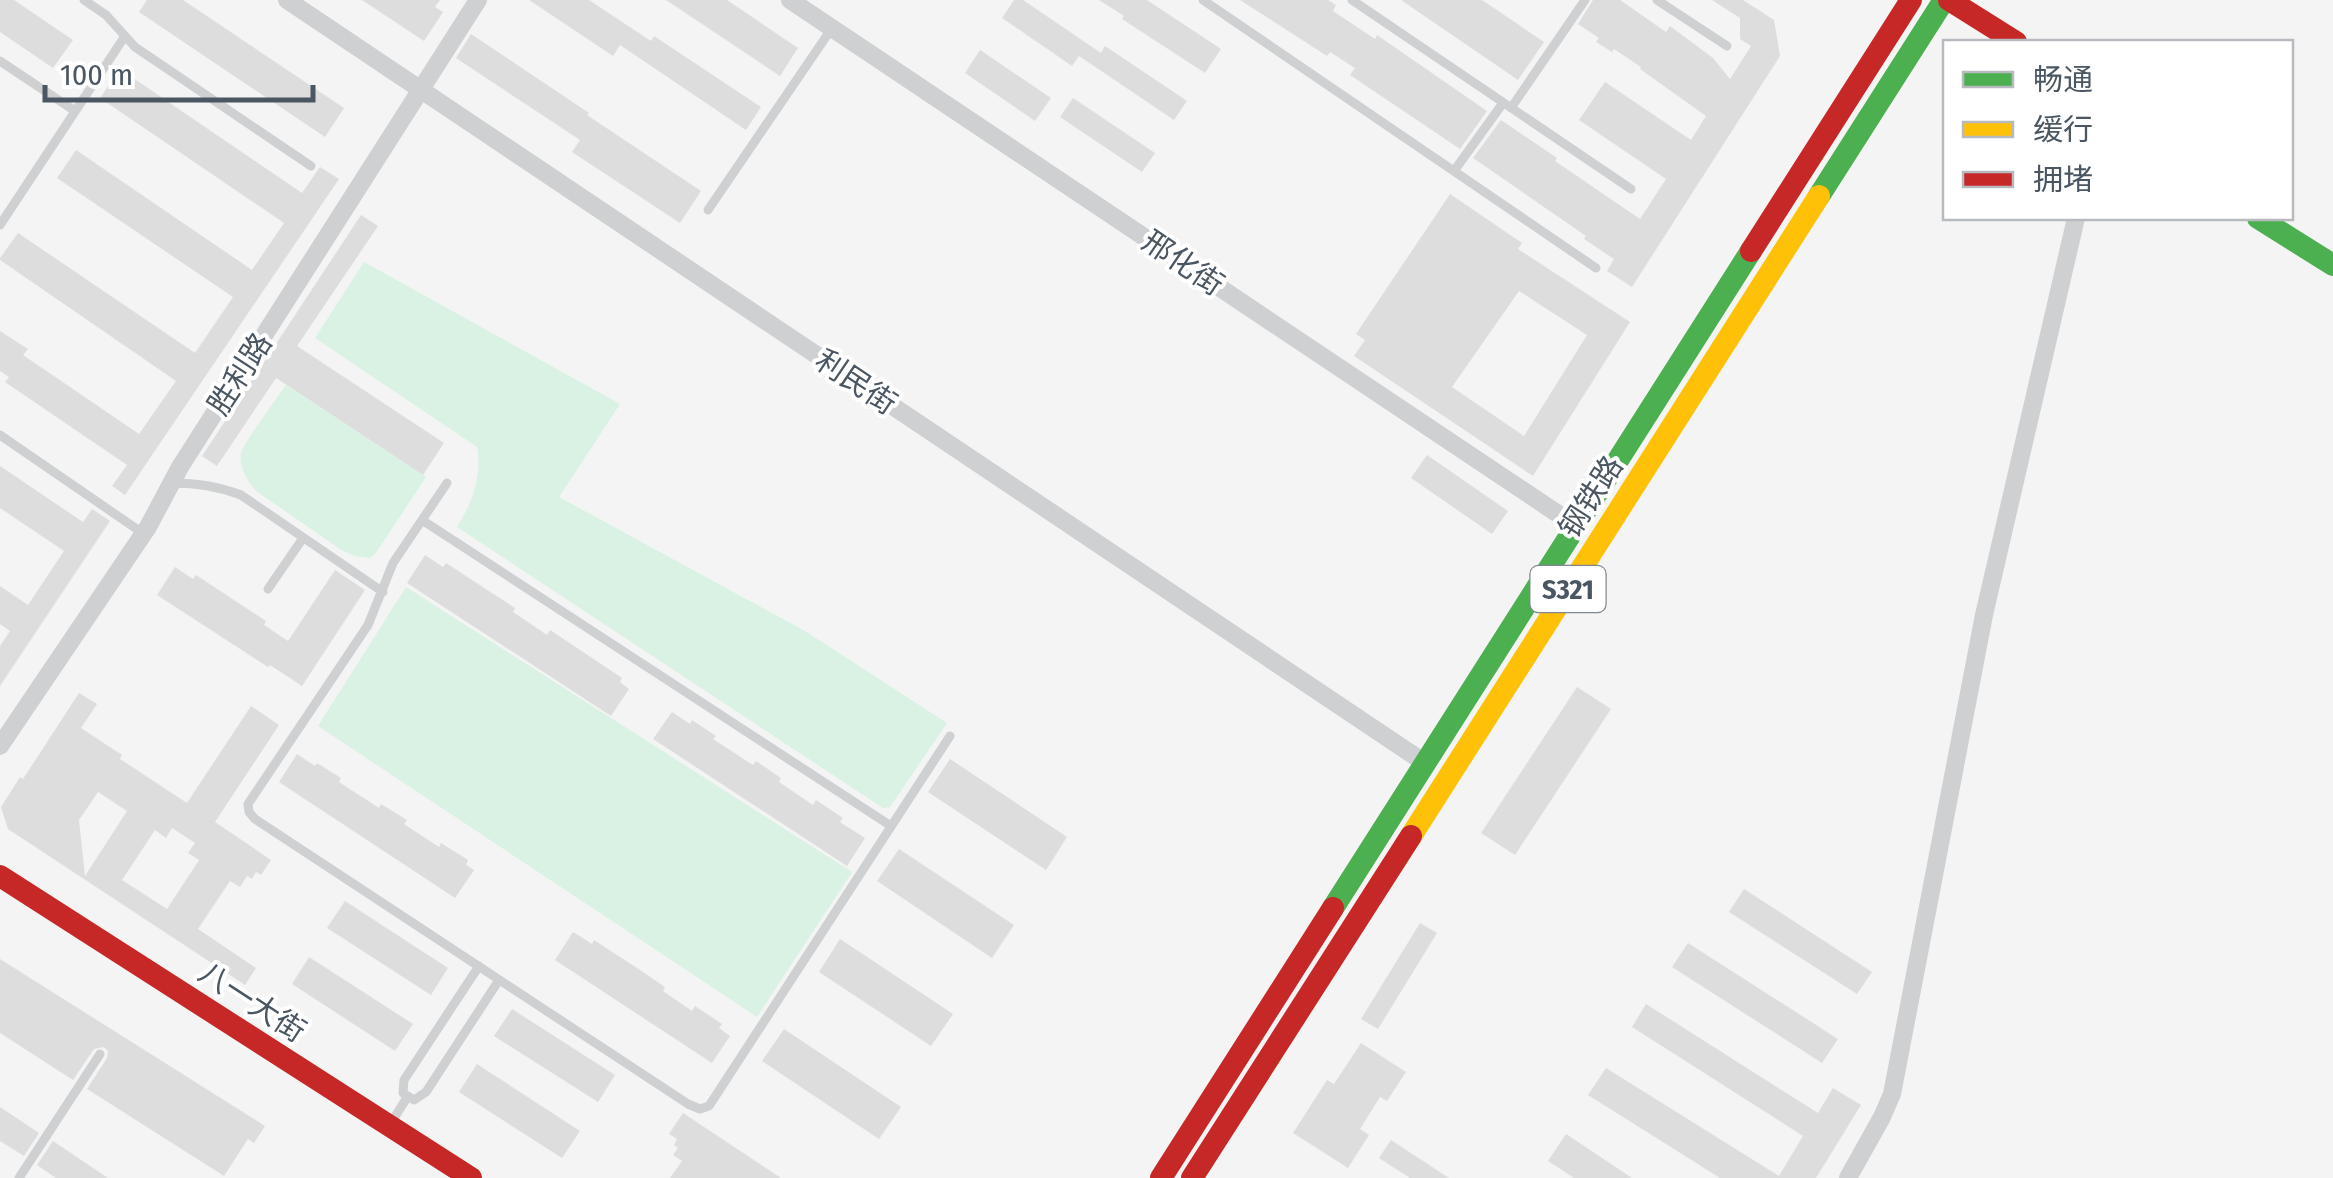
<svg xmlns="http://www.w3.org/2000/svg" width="2333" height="1178" font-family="'Fira Sans Condensed','Noto Sans SC',sans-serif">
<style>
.green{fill:#d9f2e3}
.building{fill:#ddddde;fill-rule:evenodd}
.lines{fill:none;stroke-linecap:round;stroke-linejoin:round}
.lane{stroke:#ced0d2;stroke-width:9}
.street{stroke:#ced0d2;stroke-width:18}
.fast{stroke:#4caf50;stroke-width:22}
.slow{stroke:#ffc107;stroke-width:22}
.jam{stroke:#c62828;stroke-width:22}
.labels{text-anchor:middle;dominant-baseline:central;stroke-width:8;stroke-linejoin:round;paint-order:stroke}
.shield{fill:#fff;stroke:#808990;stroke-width:2.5}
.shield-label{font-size:28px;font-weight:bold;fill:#4a5661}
.street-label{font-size:30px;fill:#4a5661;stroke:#fff}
</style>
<rect width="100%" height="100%" fill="#f4f4f4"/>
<!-- green -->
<path class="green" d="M364 262 620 404 559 497 805 631 947 723 890 807 883 808 457 527C473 501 482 477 477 447L315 338Z
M286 385 426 477 375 554 370 558 354 556 340 549 256 491C248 482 238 466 241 453 244 442 278 397 286 385Z
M406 587 852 872 757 1017 318 726Z"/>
<!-- building -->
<path class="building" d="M0 0H14L73 40 53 68 0 32Z
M147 0H183L344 108 325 137 139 12Z
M362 0H440L435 7 443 12 424 41Z
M529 0H589L651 41 654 36 761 107 746 130 620 45 613 56Z
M666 0H727L798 48 780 76Z
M1014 0H1023L1101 53 1105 46 1187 101 1174 120 1079 56 1072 66 1002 18Z
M1099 0H1147L1221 49 1205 73 1122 19 1124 16Z
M1240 0H1328L1336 5 1333 11 1375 39 1377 35 1487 111 1460 149 1350 75 1355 68 1330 52 1327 56Z
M1401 0H1482L1544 42 1518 80Z
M1593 0H1620L1666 32 1670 26 1713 58 1730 79 1751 46 1740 39V18L1712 0H1743L1774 20 1780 56 1632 287 1607 271 1614 259 1584 239 1586 236 1473 158 1501 120 1557 158 1555 161 1640 219 1666 179 1579 120 1605 82 1691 140 1706 116 1640 69 1641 67 1614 49 1612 52 1596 42 1599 38 1578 24Z
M471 34 589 113 587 115 701 191 680 223 572 152 580 140 456 58Z
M980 50 1051 98 1035 121 965 73Z
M120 69 302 193 320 167 339 179 125 495 112 486 127 465 5 382 9 377 0 371V331L28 349 23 355 139 434 176 381 0 260V258L18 233 195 353 233 297 57 178 76 150 252 270 284 223 100 98Z
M1073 98 1155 153 1142 172 1060 117Z
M1450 194 1522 243 1518 249 1630 322 1533 476 1354 356 1365 340 1356 334ZM1519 291 1587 335 1524 436 1452 387Z
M361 215 378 226 297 346 444 443 423 475 276 378 217 466 202 456Z
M1427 455 1508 511 1492 534 1411 478Z
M0 466 83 522 92 509 110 521 0 686V646L10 631 0 624V586L28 605 64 551 0 508Z
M425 555 443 567 446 563 515 608 513 612 547 635 550 630 622 678 620 682 629 689 611 716 407 583Z
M175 567 193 579 196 575 266 621 264 625 288 641 335 570 365 590 302 686 270 665 268 667 157 595Z
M1577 687 1611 709 1515 855 1481 833Z
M79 693 97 704 81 728 122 755 120 759 187 803 251 706 279 725 215 822 271 860 261 875 256 872 252 879 247 876 240 887 230 881 198 929 256 968 245 985 8 829 1 807 20 777 23 779ZM98 792 127 811 85 876 79 820ZM172 828 195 843 188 853 199 860 167 909 122 880 155 830 166 838Z
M672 712 690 724 692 720 716 736 713 739 753 765 756 761 781 778 779 782 813 805 816 800 843 818 840 822 865 838 847 866 653 739Z
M297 754 315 766 317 763 341 778 339 782 379 808 381 804 407 820 404 824 439 847 441 843 468 860 466 865 474 870 455 898 279 782Z
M950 759 1067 837 1046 870 928 792Z
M899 849 1014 925 992 958 877 881Z
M1744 889 1872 972 1857 994 1729 912Z
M345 901 448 968 431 995 327 928Z
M1420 923 1437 933 1378 1029 1361 1019Z
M573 932 592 944 594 940 640 970 665 987 663 991 692 1011 695 1006 722 1024 719 1028 730 1036 712 1063 555 960Z
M840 939 953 1014 931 1046 819 972Z
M1688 943 1838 1039 1822 1063 1672 967Z
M309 957 413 1024 395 1051 292 984Z
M0 959 265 1126 254 1143 248 1139 224 1176 87 1089 107 1058 108 1051 104 1047 94 1049 73 1080 0 1033Z
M1646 1004 1818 1113 1833 1088 1861 1105 1816 1178H1720L1588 1095 1606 1068 1779 1176 1803 1136 1632 1027Z
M512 1009 615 1075 598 1102 494 1036Z
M784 1029 901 1107 879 1139 762 1061Z
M1361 1043 1406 1072 1387 1101 1380 1097 1360 1129 1369 1135 1348 1168 1293 1133 1327 1080 1334 1084Z
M477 1064 580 1131 562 1158 459 1092Z
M0 1107 39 1133 24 1156 0 1141Z
M683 1113 781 1178H670L682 1161 673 1155 678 1148 674 1145 677 1139 669 1134Z
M1566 1134 1632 1178H1574L1548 1161Z
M1391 1140 1449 1178H1410L1379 1158Z
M53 1141 108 1178H56L37 1165Z"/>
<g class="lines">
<!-- lane -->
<path class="lane" d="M84 0 106 15 135 47 311 166
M1203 0 1596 268
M1352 0 1631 189
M1657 0 1727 46
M0 61 75 111
M1511 108 1585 0
M1454 171 1503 103
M708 210 832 28
M0 225 125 36
M0 435 144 534
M172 483C197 483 218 486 241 495L383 592
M447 483 393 563 368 625 248 804 249 812 255 819 688 1104 700 1109 709 1106 950 736
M422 520 891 826
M268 589 303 538
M479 966 404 1080 403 1093 414 1100 426 1092 499 980
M391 1123 408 1096
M19 1178 100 1054"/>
<!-- street -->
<path class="street" d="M287 0 1425 763
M790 0 1576 526
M0 746 148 527 180 467 478 0
M1848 1178 1882 1117 1892 1094 1984 615 2076 218"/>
<!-- fast -->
<path class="fast" d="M1819 196 1944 0
M2258 218 2333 265
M1333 908 1751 251"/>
<!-- slow -->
<path class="slow" d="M1411 836 1819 196"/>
<!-- jam -->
<path class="jam" d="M1949 0 2016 42
M1751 251 1911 0
M0 876 471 1178
M1161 1178 1333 908
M1192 1178 1411 836"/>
</g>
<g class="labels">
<!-- shield labels -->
<rect class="shield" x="1530.5" y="566" width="75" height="46" rx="8"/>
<g class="shield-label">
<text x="1568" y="589">S321</text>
</g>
<!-- street labels -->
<g class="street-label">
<text transform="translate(1183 263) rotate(34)">邢化街</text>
<text transform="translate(240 374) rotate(-57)">胜利路</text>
<text transform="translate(856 382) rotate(34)">利民街</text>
<text transform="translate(1591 497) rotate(-57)">钢铁路</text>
<text transform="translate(252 1002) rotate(33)">八一大街</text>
</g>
</g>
<!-- legend -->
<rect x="1943" y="40" width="350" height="180" fill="#ffffff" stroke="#b7bbc0" stroke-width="2.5"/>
<rect x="1963" y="72" width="50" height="15" fill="#4caf50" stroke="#b7bbc0" stroke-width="2.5"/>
<text x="2033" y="90" font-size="30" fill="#4a5661">畅通</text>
<rect x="1963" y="122" width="50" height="15" fill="#ffc107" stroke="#b7bbc0" stroke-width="2.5"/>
<text x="2033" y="140" font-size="30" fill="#4a5661">缓行</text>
<rect x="1963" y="172" width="50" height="15" fill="#c62828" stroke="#b7bbc0" stroke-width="2.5"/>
<text x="2033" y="190" font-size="30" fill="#4a5661">拥堵</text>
<!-- scale -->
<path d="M45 85v15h268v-15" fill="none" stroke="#4a5661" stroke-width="5"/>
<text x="60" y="85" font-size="30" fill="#4a5661" stroke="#ffffff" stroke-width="8" paint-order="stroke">100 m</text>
</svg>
